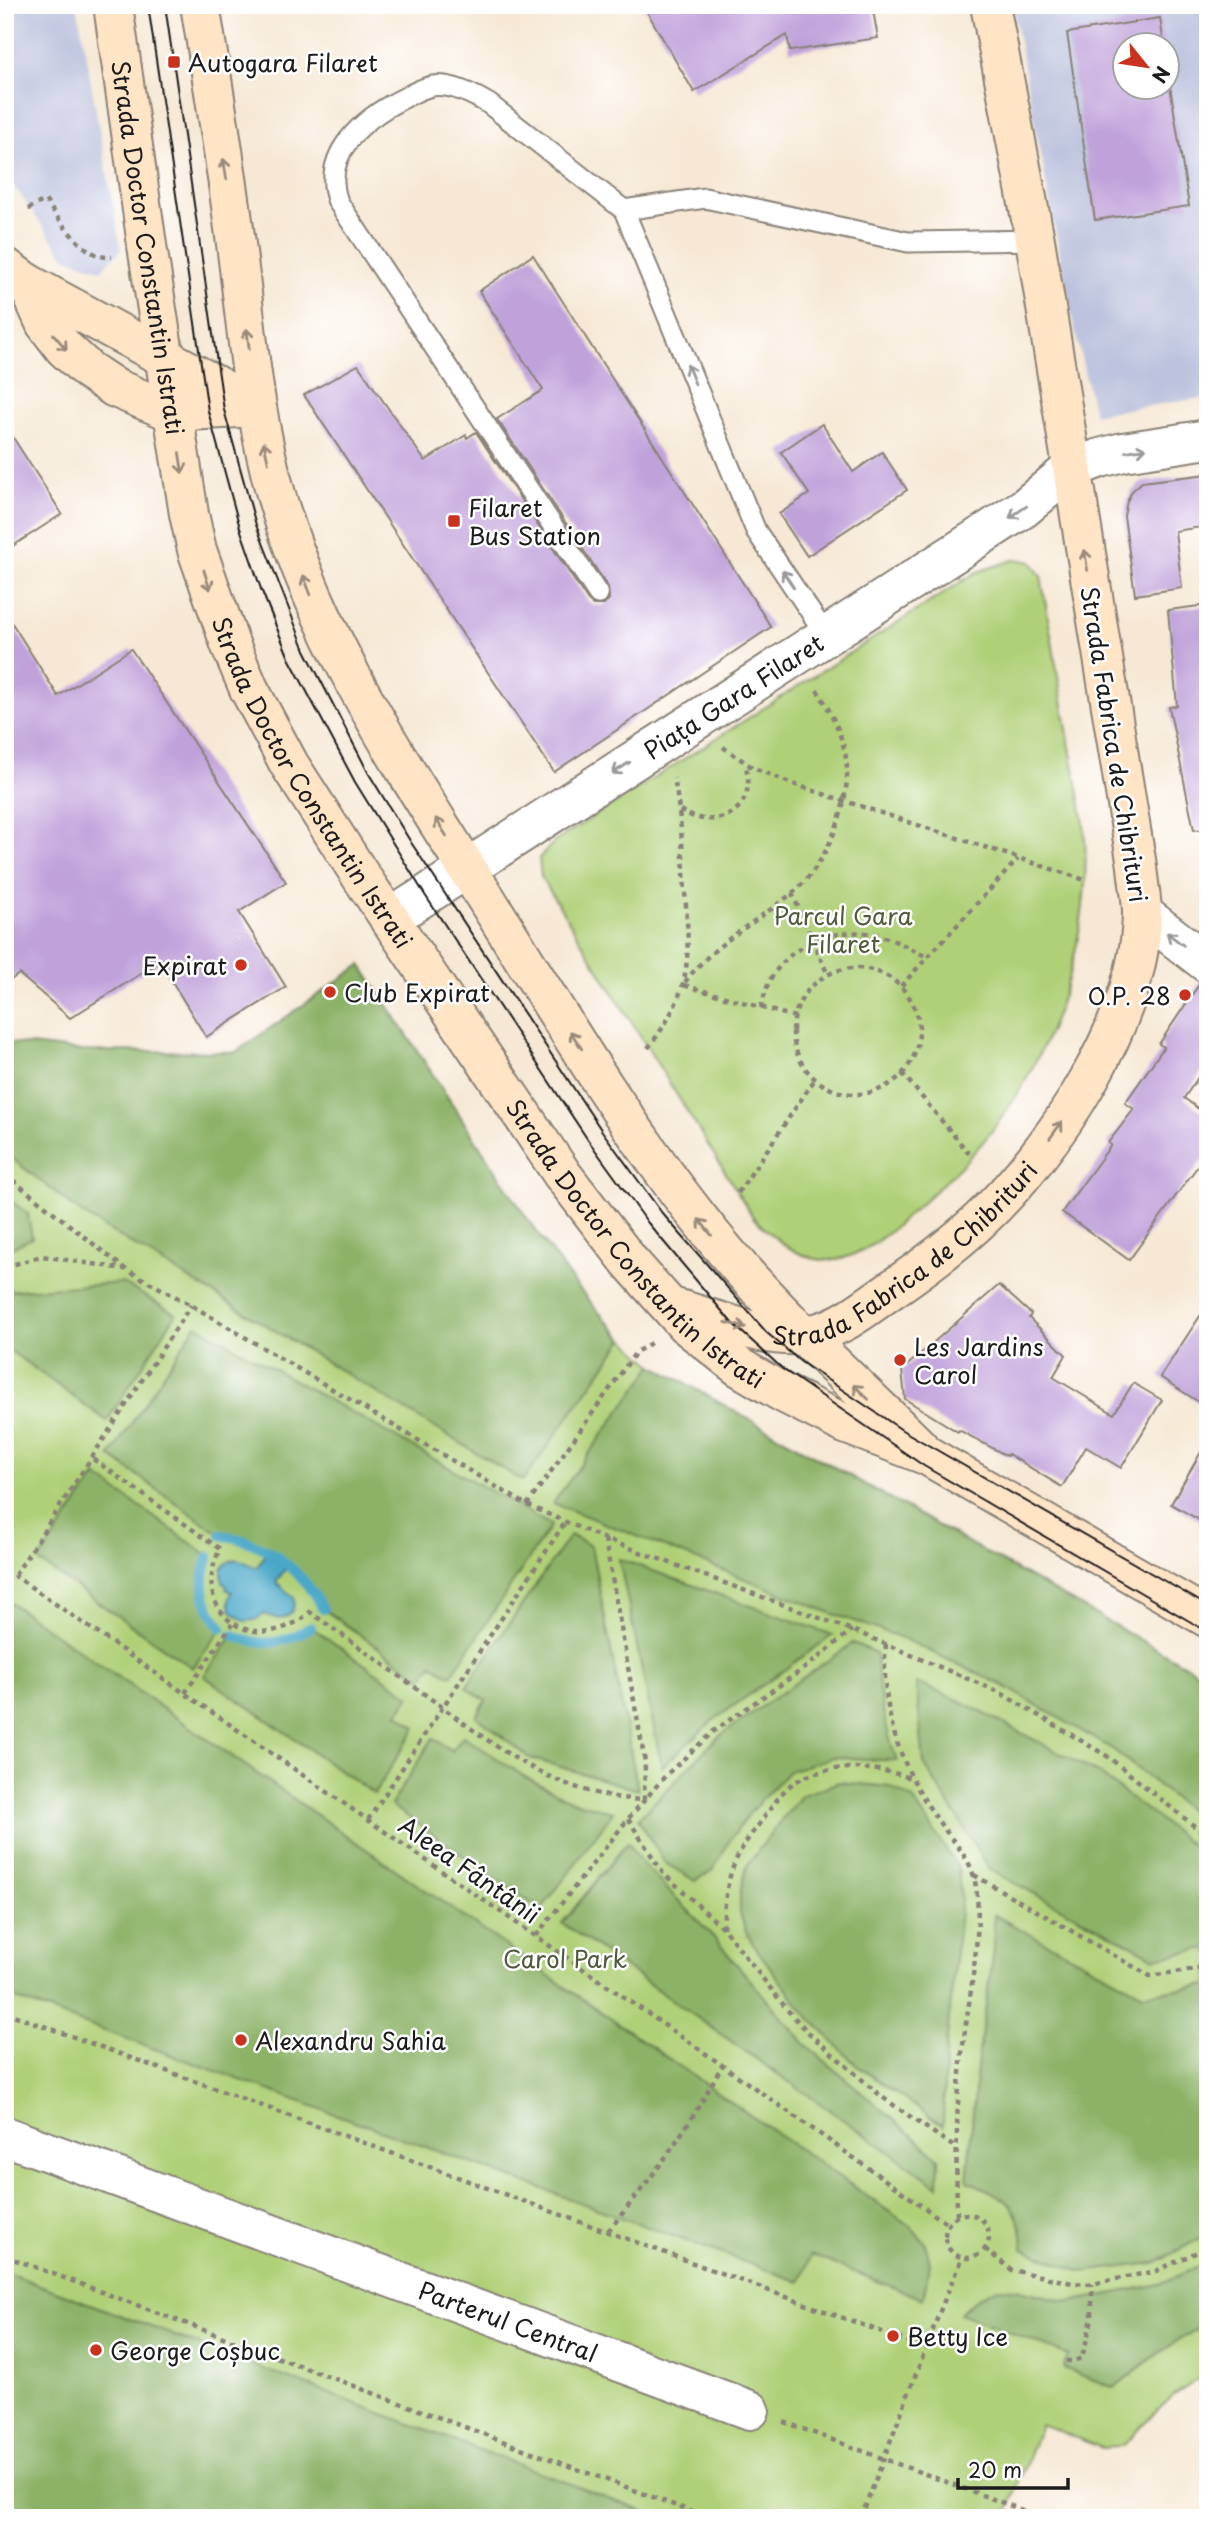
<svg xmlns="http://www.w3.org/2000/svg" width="1213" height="2523" font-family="'Playpen Sans',sans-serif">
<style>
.industrial{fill:#bdc3de;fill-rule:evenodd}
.green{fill:#b0d078;stroke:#66764a;stroke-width:2}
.forest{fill:#8cb268;stroke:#546742;stroke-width:2}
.water{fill:#49a7c8;stroke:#326272;stroke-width:2}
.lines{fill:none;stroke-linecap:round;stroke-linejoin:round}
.stream{stroke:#49a7c8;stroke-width:10}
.building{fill:#c0a1da}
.lane-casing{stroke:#898278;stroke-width:23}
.street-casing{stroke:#898278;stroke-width:42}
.secondary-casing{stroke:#898278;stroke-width:42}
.path{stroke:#898278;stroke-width:4.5;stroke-dasharray:5 5;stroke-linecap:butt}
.lane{stroke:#fff;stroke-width:19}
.street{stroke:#fff;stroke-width:38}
.secondary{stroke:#ffe4c6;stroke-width:38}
.tram{stroke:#1c1c1c;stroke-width:2}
.oneway{stroke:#998a7a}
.oneway2{stroke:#999}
.poi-dot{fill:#c8321e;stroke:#fff;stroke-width:2.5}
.labels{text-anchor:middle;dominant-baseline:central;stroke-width:5;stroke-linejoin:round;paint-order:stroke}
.poi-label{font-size:24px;fill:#1c1c1c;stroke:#fff;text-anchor:start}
.street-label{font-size:24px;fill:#1c1c1c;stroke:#fff}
.park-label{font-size:24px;fill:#505b3c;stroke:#fff}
</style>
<rect width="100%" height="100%" fill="#fff"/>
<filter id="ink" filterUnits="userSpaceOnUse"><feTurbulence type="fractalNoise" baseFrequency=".0143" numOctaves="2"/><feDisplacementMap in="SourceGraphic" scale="14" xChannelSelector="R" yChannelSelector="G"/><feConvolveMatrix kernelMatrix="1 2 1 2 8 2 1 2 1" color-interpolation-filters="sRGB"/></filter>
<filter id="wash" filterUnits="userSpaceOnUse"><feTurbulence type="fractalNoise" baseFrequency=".00686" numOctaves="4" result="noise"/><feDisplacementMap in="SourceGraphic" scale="28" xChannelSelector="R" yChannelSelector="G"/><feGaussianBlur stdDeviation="1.57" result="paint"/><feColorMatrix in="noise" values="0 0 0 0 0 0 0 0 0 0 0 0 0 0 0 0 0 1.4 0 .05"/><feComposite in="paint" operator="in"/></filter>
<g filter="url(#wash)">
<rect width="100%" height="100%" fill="#f6e8d4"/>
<!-- industrial -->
<path class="industrial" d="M5 5H77L121 250 101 270 65 257 5 174Z
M1012 5H1208V397L1094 414 1072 317ZM1126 46H1168V88H1126Z"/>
<!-- green -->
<path class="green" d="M1016 559 1031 562 1041 576C1051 635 1061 694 1071 753 1076 780 1083 809 1085 836 1091 941 1054 1050 991 1132 964 1167 929 1196 897 1225 842 1276 803 1270 753 1217L541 877 539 858 554 842 977 572Z
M361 965C403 1029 445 1093 487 1157 535 1231 584 1308 653 1365L1208 1678V2373L1173 2396 1145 2422 1125 2444 1117 2447 1102 2448 1041 2424 1005 2518H5V1042L82 1051 236 1052Z"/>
<!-- forest -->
<path class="forest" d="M361 965 526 1217 573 1282 623 1340 523 1481 84 1215 5 1153V1042L82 1051 236 1052Z
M5 1196 28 1214 32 1238 5 1251Z
M122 1283 176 1314 107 1421 5 1347V1291Z
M196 1325 551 1525 451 1676 432 1664 422 1678 323 1609 305 1581 278 1557 250 1542 221 1535 110 1456Z
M653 1365 1208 1678V1826L1114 1750 1004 1686 900 1637 836 1615 553 1503Z
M96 1476 209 1556C199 1583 203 1605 222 1628L193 1668 38 1561Z
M570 1535 591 1546 638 1790 530 1758 476 1716 486 1701 466 1687Z
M619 1559 833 1635 711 1722 662 1767Z
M5 1599 910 2226 925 2242 930 2263 923 2299 811 2255 800 2282 5 1995Z
M311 1627 410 1696 398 1714 416 1727 374 1794 204 1676 233 1635C262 1648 285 1644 311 1627Z
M853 1643 876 1653C878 1691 884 1725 897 1761L833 1757 789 1771 752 1810 730 1840 713 1870 696 1881 665 1863 638 1819 718 1737Z
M916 1683 956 1699 1098 1773 1208 1857V1948L1155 1958 990 1870 924 1764Z
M463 1736 525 1777 570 1800 613 1812 541 1910 391 1805 433 1738 452 1751Z
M839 1782 890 1787 913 1799 958 1868 961 1901 945 2057 943 2126 856 2065 804 2012 755 1947 746 1932 740 1913V1893L747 1866 775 1828 802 1795Z
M628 1842 640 1861 709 1932 805 2044 939 2158 938 2186 562 1923Z
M994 1915 1143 1994 1208 1985V2234L1155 2263 1081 2272 1023 2249C1022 2205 1005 2196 967 2181L977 2067 994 1949Z
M1208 2262V2323C1173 2341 1144 2363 1114 2388L1063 2368 1068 2355 960 2313 979 2297 998 2288 1015 2289 1070 2302 1160 2284Z
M5 2272 661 2518H5Z"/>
<!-- water -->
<path class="water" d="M266 1554 286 1568 276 1582 294 1598C295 1610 291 1616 279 1619L264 1614 255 1620 244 1621 231 1611 229 1600 232 1592 226 1589 227 1586 222 1580V1568C234 1554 242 1560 256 1568Z"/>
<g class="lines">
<!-- stream -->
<path class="stream" d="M221 1535C267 1542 301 1569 323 1609
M209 1556C199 1583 203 1605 222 1628
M233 1635C262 1648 285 1644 311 1627"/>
</g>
<g id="blocks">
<!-- building -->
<path class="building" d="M643 5H872L878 38 790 51 787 35 694 92Z
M1160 18 1164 46H1125V88H1167V67L1189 206 1095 220 1067 33Z
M533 255 771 627 554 772 304 395 358 365 425 461 466 435 467 438 476 432 588 601 593 605H604L609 599 608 587 497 419 543 390 479 291Z
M822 424 853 472 882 452 907 490 807 556 779 514 809 494 781 452Z
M5 425 62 514 5 551Z
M1208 474V526L1175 531 1182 588 1135 595 1124 516 1127 501 1132 491 1142 482Z
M1208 605V829L1194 830 1169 707 1177 706 1168 610Z
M5 612 58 696 131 649 286 882 239 912 286 987 206 1037 160 962 70 1018 19 974 5 984Z
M1200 983 1208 985V1063L1184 1098 1208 1116V1152L1129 1260 1062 1212 1111 1145 1108 1143 1134 1109 1125 1103 1164 1047 1159 1044Z
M999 1285 1031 1314 1029 1318 1066 1355 1053 1377 1114 1414 1133 1383 1162 1400 1121 1468 1086 1447 1062 1487 1008 1454 1007 1456 959 1430 958 1432 905 1399 902 1370Z
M1208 1304V1408L1160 1377Z
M1208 1440V1525L1171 1504Z"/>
</g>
</g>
<g filter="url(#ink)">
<use href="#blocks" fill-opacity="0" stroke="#898278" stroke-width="2"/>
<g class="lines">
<defs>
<path id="lane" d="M624 210 705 198 908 242 1035 240
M598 594 338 202C320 154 364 118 402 99 411 94 422 88 432 86 450 83 474 95 489 104L624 210 756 531 826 635"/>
<g id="street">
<path d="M1142 913 1208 964"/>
<path id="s1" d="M389 919 1024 508 1071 469 1100 458 1123 452 1208 439"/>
<path id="s2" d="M5 2136 750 2410"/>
</g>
<g id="secondary">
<path id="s3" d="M113 5 148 252 189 514 197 550 230 644 249 689 289 764 362 878 562 1174 629 1261 685 1324 739 1367 783 1393 845 1424 928 1456 1208 1618"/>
<path d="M200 5C213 84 226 164 236 244 247 329 253 415 277 498 318 638 397 758 475 881 547 995 616 1114 700 1220 765 1304 844 1373 919 1447"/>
<path d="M5 267 27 283 256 407"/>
<path d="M27 283 45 323 64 348 88 370 115 388 172 412 256 407"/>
<path id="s4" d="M672 1307C713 1318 759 1338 802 1335 836 1334 868 1305 895 1287 924 1267 953 1245 979 1221 1054 1151 1141 1019 1142 913 1142 898 1138 881 1137 866L1035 240 990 5"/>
</g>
</defs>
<!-- lane casing -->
<use href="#lane" class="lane-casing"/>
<!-- street casing -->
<use href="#street" class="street-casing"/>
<!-- secondary casing -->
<use href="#secondary" class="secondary-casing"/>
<!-- path -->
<path class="path" d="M28 209 45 200C59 219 84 260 112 257
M723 747 752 767 787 782 1085 880
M680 810C717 834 760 809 745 764
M792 893 828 975
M793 1031a63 63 0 1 1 126 0a63 63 0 1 1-126 0Z
M901 986 1018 859
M761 1008C764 997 766 986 772 977 791 944 835 927 872 934 892 938 910 948 927 957
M795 1017 683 985C712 943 758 922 796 890 826 863 848 811 847 770 846 740 831 711 815 687
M648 1048C662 1030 675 1010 682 987 691 957 687 922 685 891 683 853 681 815 674 778
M902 1073 971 1156
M5 1174 125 1269 191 1305 527 1505 605 1539 852 1630 999 1692 1107 1756 1208 1837
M738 1193 815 1079
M5 1267 42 1256 124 1269
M93 1459 220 1549C187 1615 257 1659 310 1612 349 1640 389 1668 427 1696 497 1747 554 1796 644 1800
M527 1505 636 1352 651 1343
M605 1539 645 1762 644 1799
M5 1569 722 2065 949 2225
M15 1575 191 1305
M886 1644C880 1711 899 1764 937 1819 949 1837 969 1856 974 1877 986 1926 966 2010 961 2062 956 2113 956 2166 957 2217
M185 1693 232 1624
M628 1819 663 1873 723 1928 790 2013 811 2035 882 2097 957 2149
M368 1820 566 1521
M974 1875 1150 1976 1208 1967
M723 1928C726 1877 731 1859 763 1819 772 1807 782 1790 795 1782 830 1762 875 1766 911 1778
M536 1936 628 1819 666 1775 715 1730 809 1665 852 1630
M5 2012 926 2348
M945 2236a22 22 0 1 1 44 0a22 22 0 1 1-44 0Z
M608 2231C653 2177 689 2128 722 2065
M985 2249 1012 2270 1072 2283 1092 2284 1156 2271 1208 2247
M5 2256 709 2518
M1066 2361H1075L1082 2358 1092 2319V2284
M784 2422 1044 2518
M861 2518 942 2306 962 2257"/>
<!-- lane -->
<use href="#lane" class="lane"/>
<!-- street -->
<use href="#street" class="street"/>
<!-- secondary -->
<use href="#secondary" class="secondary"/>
<!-- tram -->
<path class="tram" d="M148 5 208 411 240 528 261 589 289 658 355 782 425 895 588 1140 648 1223 732 1323 784 1370 924 1466 1208 1632
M165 5 224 410 256 525 305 650 369 774 412 844 602 1131 662 1213 767 1333 801 1362 902 1430 1208 1606"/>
</g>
<!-- one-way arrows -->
<defs><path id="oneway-shaft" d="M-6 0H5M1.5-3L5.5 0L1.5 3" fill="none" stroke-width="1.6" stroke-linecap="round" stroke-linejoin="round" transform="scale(1.75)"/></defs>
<g class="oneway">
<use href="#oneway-shaft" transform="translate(225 169) rotate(-99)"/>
<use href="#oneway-shaft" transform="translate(248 339) rotate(-97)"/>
<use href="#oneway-shaft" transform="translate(60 342) rotate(50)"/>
<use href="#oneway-shaft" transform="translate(266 452) rotate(-103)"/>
<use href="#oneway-shaft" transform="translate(181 463) rotate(81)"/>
<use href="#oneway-shaft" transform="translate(1086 560) rotate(-99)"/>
<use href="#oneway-shaft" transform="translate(207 580) rotate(72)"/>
<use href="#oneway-shaft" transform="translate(307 585) rotate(-111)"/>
<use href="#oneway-shaft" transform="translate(441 827) rotate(-122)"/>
<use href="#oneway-shaft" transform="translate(576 1040) rotate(-123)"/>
<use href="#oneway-shaft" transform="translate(1056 1130) rotate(-54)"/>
<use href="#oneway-shaft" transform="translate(705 1227) rotate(-129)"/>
<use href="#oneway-shaft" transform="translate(736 1325) rotate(15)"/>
<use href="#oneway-shaft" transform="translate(861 1392) rotate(-136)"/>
</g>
<g class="oneway2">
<use href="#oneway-shaft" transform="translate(691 374) rotate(-112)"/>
<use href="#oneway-shaft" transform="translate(1136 450) rotate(-9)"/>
<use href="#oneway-shaft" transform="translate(1018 512) rotate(146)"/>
<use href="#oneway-shaft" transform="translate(788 579) rotate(-124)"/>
<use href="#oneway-shaft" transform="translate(621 768) rotate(147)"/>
<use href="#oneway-shaft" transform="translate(1175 939) rotate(-143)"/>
</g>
</g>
<!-- markers -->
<g class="poi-dot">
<rect x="167" y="55" width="14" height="14" rx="3.5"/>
<rect x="447" y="514" width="14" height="14" rx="3.5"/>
<circle cx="241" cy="965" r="7"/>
<circle cx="330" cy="992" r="7"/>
<circle cx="1185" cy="995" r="7"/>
<circle cx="900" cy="1360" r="7"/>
<circle cx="241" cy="2040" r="7"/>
<circle cx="893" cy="2336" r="7"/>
<circle cx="96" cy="2350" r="7"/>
</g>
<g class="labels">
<!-- poi labels -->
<g class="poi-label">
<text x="188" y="62">Autogara Filaret</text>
<text x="468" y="507">Filaret<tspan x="468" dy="28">Bus Station</tspan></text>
<text x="227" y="965" text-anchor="end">Expirat</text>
<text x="344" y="992">Club Expirat</text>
<text x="1171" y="995" text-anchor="end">O.P. 28</text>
<text x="914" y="1346">Les Jardins<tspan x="914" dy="28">Carol</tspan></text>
<text x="255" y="2040">Alexandru Sahia</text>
<text x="907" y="2336">Betty Ice</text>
<text x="110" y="2350">George Coșbuc</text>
</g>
<!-- street labels -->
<g class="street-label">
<text stroke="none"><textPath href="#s3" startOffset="245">Strada Doctor Constantin Istrati</textPath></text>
<text stroke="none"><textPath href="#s1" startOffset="410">Piața Gara Filaret</textPath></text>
<text transform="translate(1115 744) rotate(81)">Strada Fabrica de Chibrituri</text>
<text stroke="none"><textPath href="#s3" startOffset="812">Strada Doctor Constantin Istrati</textPath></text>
<text stroke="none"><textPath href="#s3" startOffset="1379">Strada Doctor Constantin Istrati</textPath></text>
<text stroke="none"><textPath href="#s4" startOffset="264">Strada Fabrica de Chibrituri</textPath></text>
<text transform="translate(470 1869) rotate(35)">Aleea Fântânii</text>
<text stroke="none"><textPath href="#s2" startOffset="536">Parterul Central</textPath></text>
</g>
<!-- park labels -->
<g class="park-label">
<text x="843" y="915">Parcul Gara<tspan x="843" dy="28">Filaret</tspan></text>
<text x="565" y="1958">Carol Park</text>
</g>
</g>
<!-- margin -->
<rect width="1213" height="2523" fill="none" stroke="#fff" stroke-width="28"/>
<!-- north arrow -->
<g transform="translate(1146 66) rotate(120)"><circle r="33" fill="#ffffff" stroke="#a4a4a4" stroke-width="2"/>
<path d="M0-5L12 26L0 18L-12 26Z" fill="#c8321e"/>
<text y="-10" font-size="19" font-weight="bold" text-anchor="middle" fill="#1c1c1c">N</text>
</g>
<!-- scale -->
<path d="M958 2478v10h110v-10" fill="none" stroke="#1c1c1c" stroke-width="3.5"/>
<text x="968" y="2478" font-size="21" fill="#1c1c1c" stroke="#ffffff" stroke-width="5" paint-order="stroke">20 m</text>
</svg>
